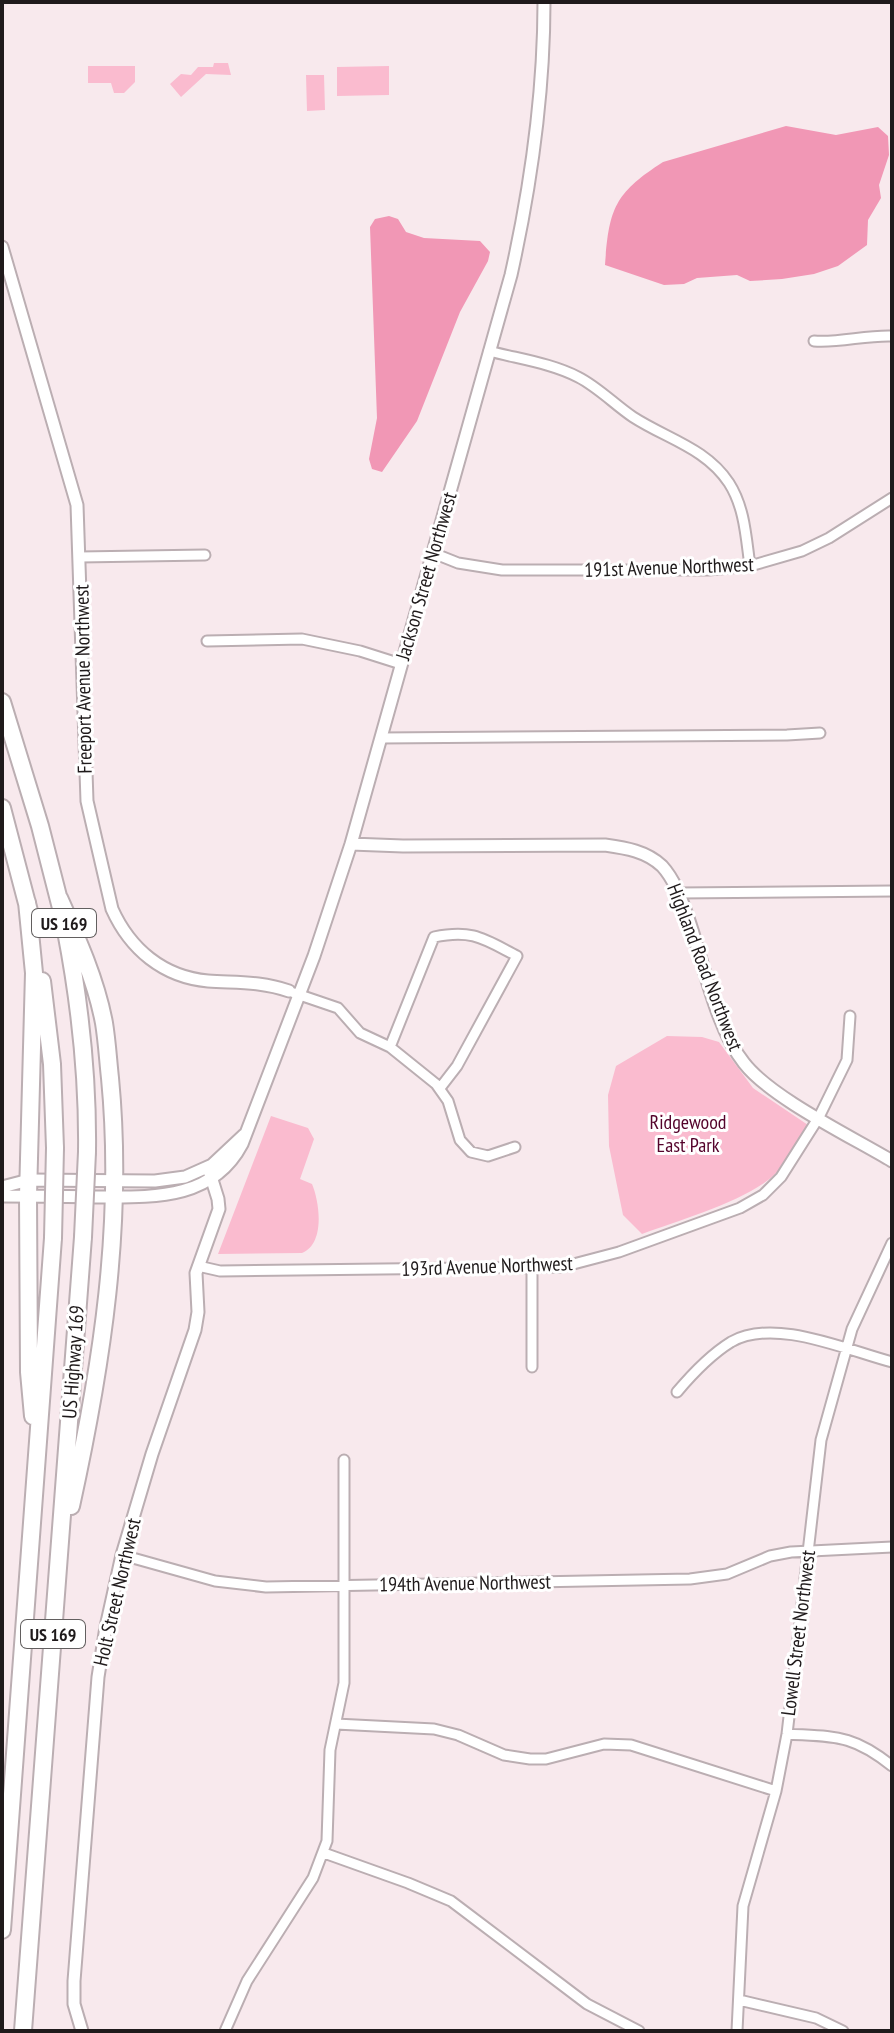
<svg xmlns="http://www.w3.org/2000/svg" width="894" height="2033" font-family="'PT Sans Narrow',sans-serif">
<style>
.green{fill:#fabbcf}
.water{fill:#f197b5}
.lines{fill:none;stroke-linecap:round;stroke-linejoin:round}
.minor-casing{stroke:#bbaeb2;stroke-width:13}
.tertiary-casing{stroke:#bbaeb2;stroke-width:15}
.motorway-casing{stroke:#bbaeb2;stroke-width:20}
.minor{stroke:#fff;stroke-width:9}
.tertiary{stroke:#fff;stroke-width:11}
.motorway{stroke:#fff;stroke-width:16}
.motorway-bridge-casing{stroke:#bbaeb2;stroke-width:20;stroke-linecap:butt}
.motorway-bridge{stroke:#fff;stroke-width:16}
.labels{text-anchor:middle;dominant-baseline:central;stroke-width:6;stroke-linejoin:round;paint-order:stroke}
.shield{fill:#fff;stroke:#625f5f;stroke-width:2}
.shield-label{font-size:18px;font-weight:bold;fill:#1f1a1b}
.street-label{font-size:20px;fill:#1f1a1b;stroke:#fff}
.park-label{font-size:20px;fill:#54032b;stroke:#fff}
</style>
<rect width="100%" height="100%" fill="#f8e9ed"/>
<!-- green -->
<path class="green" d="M214 63H228L231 75 206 74 181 97 170 84 181 74 191 75 198 67H213Z
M88 66H135V82L124 93H114L111 83H88Z
M389 66V95L337 96V67Z
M306 75H324L325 110 307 111Z
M667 1036 702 1037 719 1042 753 1088 808 1125C799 1142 789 1163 773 1176 744 1202 680 1220 642 1234L623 1215 609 1146 608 1095 616 1066Z
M271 1116 308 1128 314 1139 300 1179 312 1184C320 1203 325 1244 302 1253L218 1254Z"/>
<!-- water -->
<path class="water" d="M786 126 836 135 878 127 888 136 889 155 879 185 881 198 868 220 867 245 838 266 814 274 782 279 750 281 737 275 697 278 684 284 664 285 605 265C609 208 615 193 663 162Z
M389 216 398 219 406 232 424 238 480 241 490 252 488 261 460 312 417 421 382 472 372 469 369 459 377 418 370 227 375 219Z"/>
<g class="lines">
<defs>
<path id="minor" d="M814 341C840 343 865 335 892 336
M489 351C519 359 551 363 578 377 598 387 615 405 633 417 667 439 706 448 729 483 745 508 746 538 750 566
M433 553 458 563 502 570H709L750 566 802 551 829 538 892 498
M80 557 205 555
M207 641 302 639 360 651 401 664
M381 738 787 735 820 733
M678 893 892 891
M294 993 338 1008 360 1033 390 1047 436 1084 448 1101 460 1140 471 1152 488 1156 515 1147
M390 1047 434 937C473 929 484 939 517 956L457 1066 440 1088
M198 1266 220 1271 562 1267 619 1252 740 1208 763 1195 781 1177 819 1117 847 1060 850 1016
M532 1269V1367
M677 1392C693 1373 710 1355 731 1342 774 1317 846 1350 892 1362
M122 1555 215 1581 266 1587 690 1579 727 1574 770 1556 791 1552 892 1547
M336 1724 434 1729 458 1735 504 1755 530 1759H546L604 1744 631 1745 776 1791
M787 1734C835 1737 852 1734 892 1766
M324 1853 408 1883 451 1901 587 2004 639 2031
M739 2000 816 2018 843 2031
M225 2031 247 1981 313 1878 327 1841 330 1750 344 1683V1460
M737 2031 743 1906 776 1791 787 1734 821 1440 852 1329 892 1243"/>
<path id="tertiary" d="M2 247 77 505 87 801 112 909C130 949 163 977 208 981 236 983 261 981 289 991
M351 844 403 846 605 845C626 848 646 851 662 866 674 879 681 898 687 915 703 959 715 1027 744 1063 771 1098 852 1137 892 1161
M2 1187 29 1180 155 1181 185 1177 212 1165 244 1135
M2 1196C33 1196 64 1196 95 1197 151 1197 212 1201 242 1144L314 956 351 844 511 275C531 185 544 95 544 2
M82 2031 74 2004V1981L98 1677 106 1627 122 1555 152 1454 195 1330 198 1312 196 1273 219 1209 218 1199 208 1167"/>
<path id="motorway" d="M2 702 40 826 61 908
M2 808 29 911
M59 898C77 938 96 980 104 1023 107 1041 108 1060 110 1078 124 1223 102 1365 71 1506
M27 902 34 973 28 1196 29 1372 33 1416
M66 931C80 1004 88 1077 87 1152
M42 981 52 1064 55 1148
M2 1930 53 1238
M23 2031 83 1237"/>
</defs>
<!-- minor casing -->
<use href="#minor" class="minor-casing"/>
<!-- tertiary casing -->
<use href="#tertiary" class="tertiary-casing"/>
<!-- motorway casing -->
<use href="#motorway" class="motorway-casing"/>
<!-- minor -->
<use href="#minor" class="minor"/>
<!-- tertiary -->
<use href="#tertiary" class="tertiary"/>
<!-- motorway -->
<use href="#motorway" class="motorway"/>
<defs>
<path id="motorway-bridge" d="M83 1237 87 1152
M53 1238 55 1148"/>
</defs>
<!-- motorway-bridge casing -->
<use href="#motorway-bridge" class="motorway-bridge-casing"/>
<!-- motorway-bridge -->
<use href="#motorway-bridge" class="motorway-bridge"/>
</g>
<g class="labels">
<!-- shield labels -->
<g class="shield">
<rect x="32" y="909" width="64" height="28" rx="6"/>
<rect x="21" y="1620" width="64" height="28" rx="6"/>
</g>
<g class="shield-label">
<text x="64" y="923">US 169</text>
<text x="53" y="1634">US 169</text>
</g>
<!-- street labels -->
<g class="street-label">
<text transform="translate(669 567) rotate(-2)">191st Avenue Northwest</text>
<text transform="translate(426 576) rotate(-74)">Jackson Street Northwest</text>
<text transform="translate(83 679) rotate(-91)">Freeport Avenue Northwest</text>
<text transform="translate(705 967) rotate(69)">Highland Road Northwest</text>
<text transform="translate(487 1266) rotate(-2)">193rd Avenue Northwest</text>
<text transform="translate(73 1362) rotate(-86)">US Highway 169</text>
<text transform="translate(465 1583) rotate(-1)">194th Avenue Northwest</text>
<text transform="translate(117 1592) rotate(-77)">Holt Street Northwest</text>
<text transform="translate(798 1633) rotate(-83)">Lowell Street Northwest</text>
</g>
<!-- park labels -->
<g class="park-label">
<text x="688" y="1122">Ridgewood<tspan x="688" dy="23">East Park</tspan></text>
</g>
</g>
<!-- border -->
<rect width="894" height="2033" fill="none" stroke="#1f1a1b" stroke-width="8"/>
</svg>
